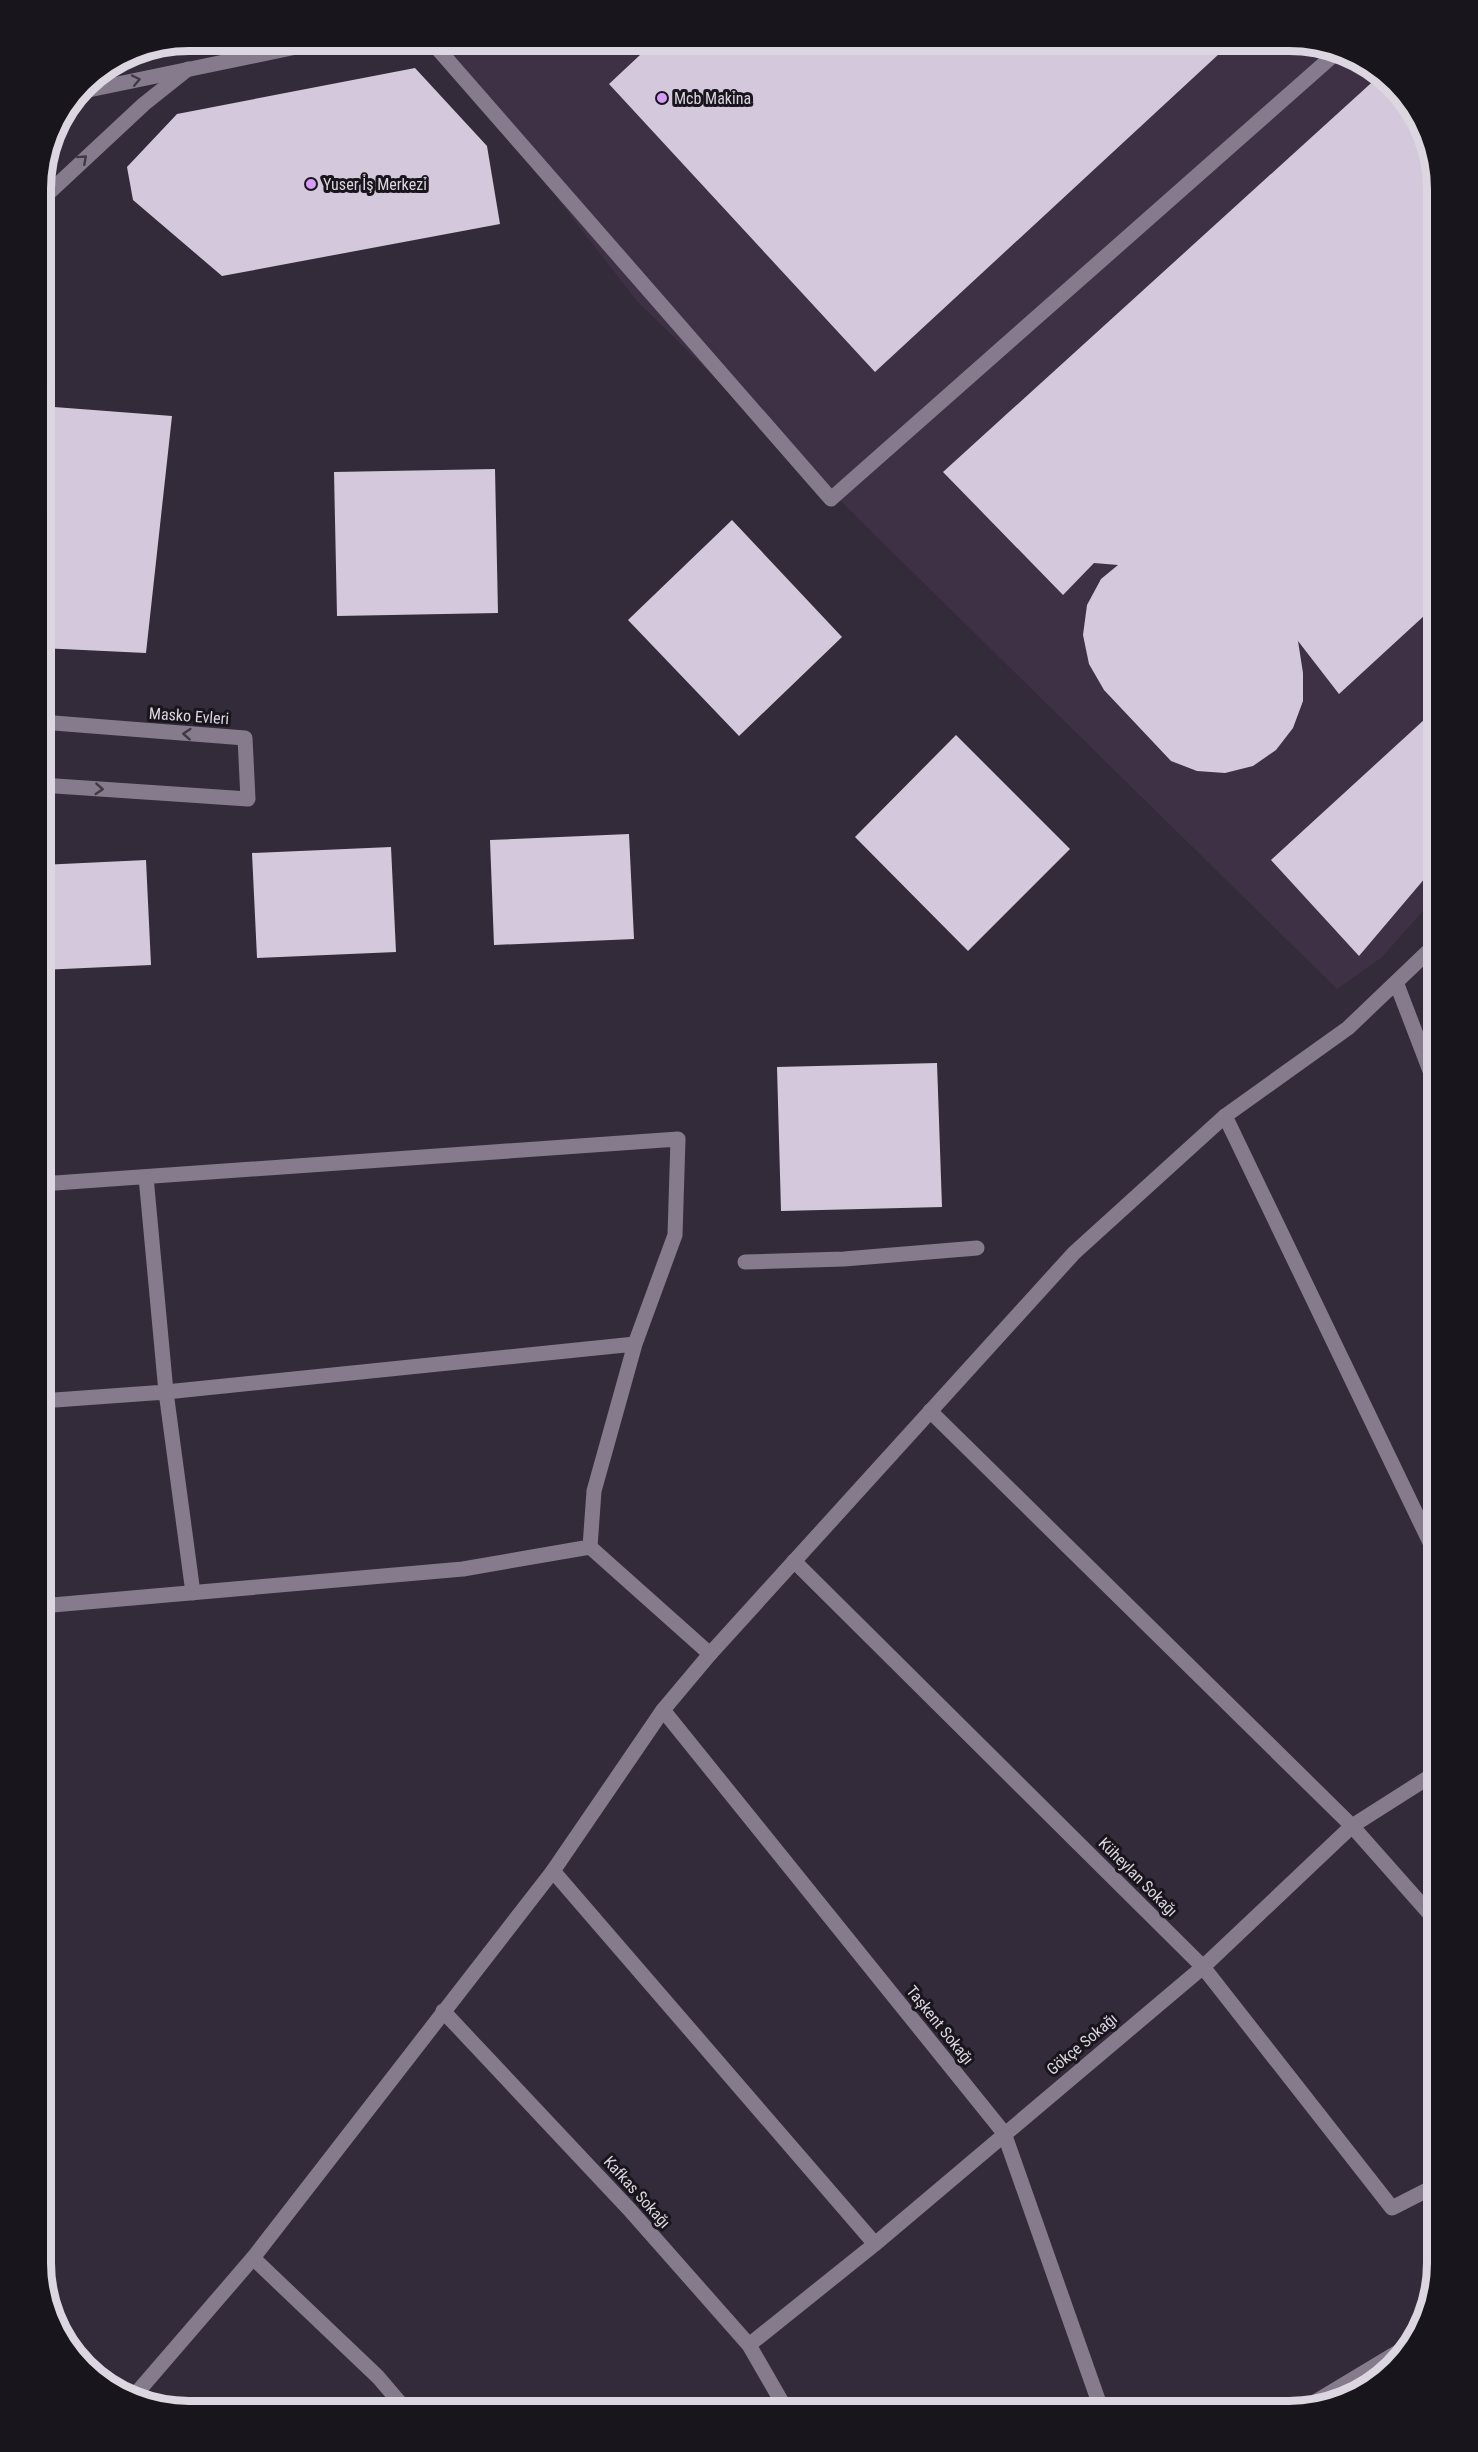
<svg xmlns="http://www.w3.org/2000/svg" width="1478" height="2452" font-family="'Roboto Condensed',sans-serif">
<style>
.built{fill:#3e3146}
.building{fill:#d4c8dc}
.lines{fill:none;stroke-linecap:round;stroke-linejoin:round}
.service{stroke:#867b8d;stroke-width:15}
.minor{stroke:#867b8d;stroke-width:15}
.tertiary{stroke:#867b8d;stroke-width:15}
.secondary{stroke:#867b8d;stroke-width:15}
.oneway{stroke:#3f3944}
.poi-dot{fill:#d79bf9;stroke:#19151c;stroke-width:2}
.labels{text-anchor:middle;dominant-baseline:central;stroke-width:6;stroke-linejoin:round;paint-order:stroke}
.poi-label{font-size:16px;fill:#dcd6e0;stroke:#19151c;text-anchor:start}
.street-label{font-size:16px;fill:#dcd6e0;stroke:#19151c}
.rim{fill:none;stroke:#dcd6e0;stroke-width:8}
</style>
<rect width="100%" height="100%" fill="#342b3a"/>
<!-- built -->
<path class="built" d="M435 41H1299L1371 65 1422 123 1437 189V895L1382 957 1337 989 637 301Z"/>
<!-- building -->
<path class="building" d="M655 41H1233L875 372 609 84Z
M415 68 487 146 500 224 222 276 133 200 127 167 177 114Z
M1380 75 1422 123 1438 189 1437 604 1339 694 1298 641 1303 673V701L1293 728 1276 750 1253 766 1225 773 1197 771 1171 761 1104 690 1089 664 1083 635 1087 605 1101 579 1118 565 1094 563 1063 595 943 472Z
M41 406 172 416 146 653 41 648Z
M495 469 498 613 337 616 334 472Z
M732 520 842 637 739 736 628 620Z
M1437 708V864L1359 956 1271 860Z
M956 735 1070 849 968 951 855 837Z
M629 834 634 939 494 945 490 840Z
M391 847 396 952 257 958 252 853Z
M146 860 151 965 41 970V865Z
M937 1063 942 1207 781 1211 777 1067Z"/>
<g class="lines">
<!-- service -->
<path class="service" d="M431 41 831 499 1336 53
M41 785 248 799 245 738 41 722
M745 1262 844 1259 977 1248
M253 2258 378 2377 407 2411"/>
<!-- minor -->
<path class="minor" d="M1396 982 1437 1089
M146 1177 166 1392 193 1593
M41 1184 678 1139 675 1235 635 1344 594 1491 590 1547
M41 1401 166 1392 635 1344
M930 1411 1352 1826 1437 1922
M590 1547 710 1654
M1437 1557 1225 1116 1348 1028 1437 943
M794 1561 1203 1967 1392 2208 1437 2185
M41 1606 463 1569 590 1547
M663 1710 1004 2133 1102 2411
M553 1871 875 2244
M443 2011 629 2209 749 2345 787 2411
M749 2345 875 2244 1203 1967 1352 1826 1437 1772
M1305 2408 1413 2343"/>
<!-- tertiary -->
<path class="tertiary" d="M41 180 45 163
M41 200 144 104 188 69
M134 2396 253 2258 553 1871 663 1710 710 1654 1074 1253 1225 1116"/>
<!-- secondary -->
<path class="secondary" d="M79 92 325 41"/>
</g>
<!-- one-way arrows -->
<defs><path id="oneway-chevron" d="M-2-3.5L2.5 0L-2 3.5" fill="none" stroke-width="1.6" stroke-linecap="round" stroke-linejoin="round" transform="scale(1.5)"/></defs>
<g class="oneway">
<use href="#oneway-chevron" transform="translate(136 80) rotate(-12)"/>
<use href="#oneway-chevron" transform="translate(83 159) rotate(-42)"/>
<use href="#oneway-chevron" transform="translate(187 734) rotate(-176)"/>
<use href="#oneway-chevron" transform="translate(99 789) rotate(4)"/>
</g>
<!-- markers -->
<g class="poi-dot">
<circle cx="662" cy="98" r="6"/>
<circle cx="311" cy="184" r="6"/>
</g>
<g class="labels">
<!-- poi labels -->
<g class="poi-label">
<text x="674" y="98">Mcb Makina</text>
<text x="323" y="184">Yuser İş Merkezi</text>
</g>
<!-- street labels -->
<g class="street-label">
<text transform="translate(189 716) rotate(4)">Masko Evleri</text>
<text transform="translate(1138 1877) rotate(45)">Küheylan Sokağı</text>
<text transform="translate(940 2025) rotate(51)">Taşkent Sokağı</text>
<text transform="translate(1082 2044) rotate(-40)">Gökçe Sokağı</text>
<text transform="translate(637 2192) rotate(48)">Kafkas Sokağı</text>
</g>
</g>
<!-- crop -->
<path d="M0 0H1478V2452H0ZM189 51H1289A138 138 0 0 1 1427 189V2263A138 138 0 0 1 1289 2401H189A138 138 0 0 1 51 2263V189A138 138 0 0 1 189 51Z" fill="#19151c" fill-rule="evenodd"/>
<path class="rim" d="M189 51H1289A138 138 0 0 1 1427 189V2263A138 138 0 0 1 1289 2401H189A138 138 0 0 1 51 2263V189A138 138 0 0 1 189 51Z"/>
</svg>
